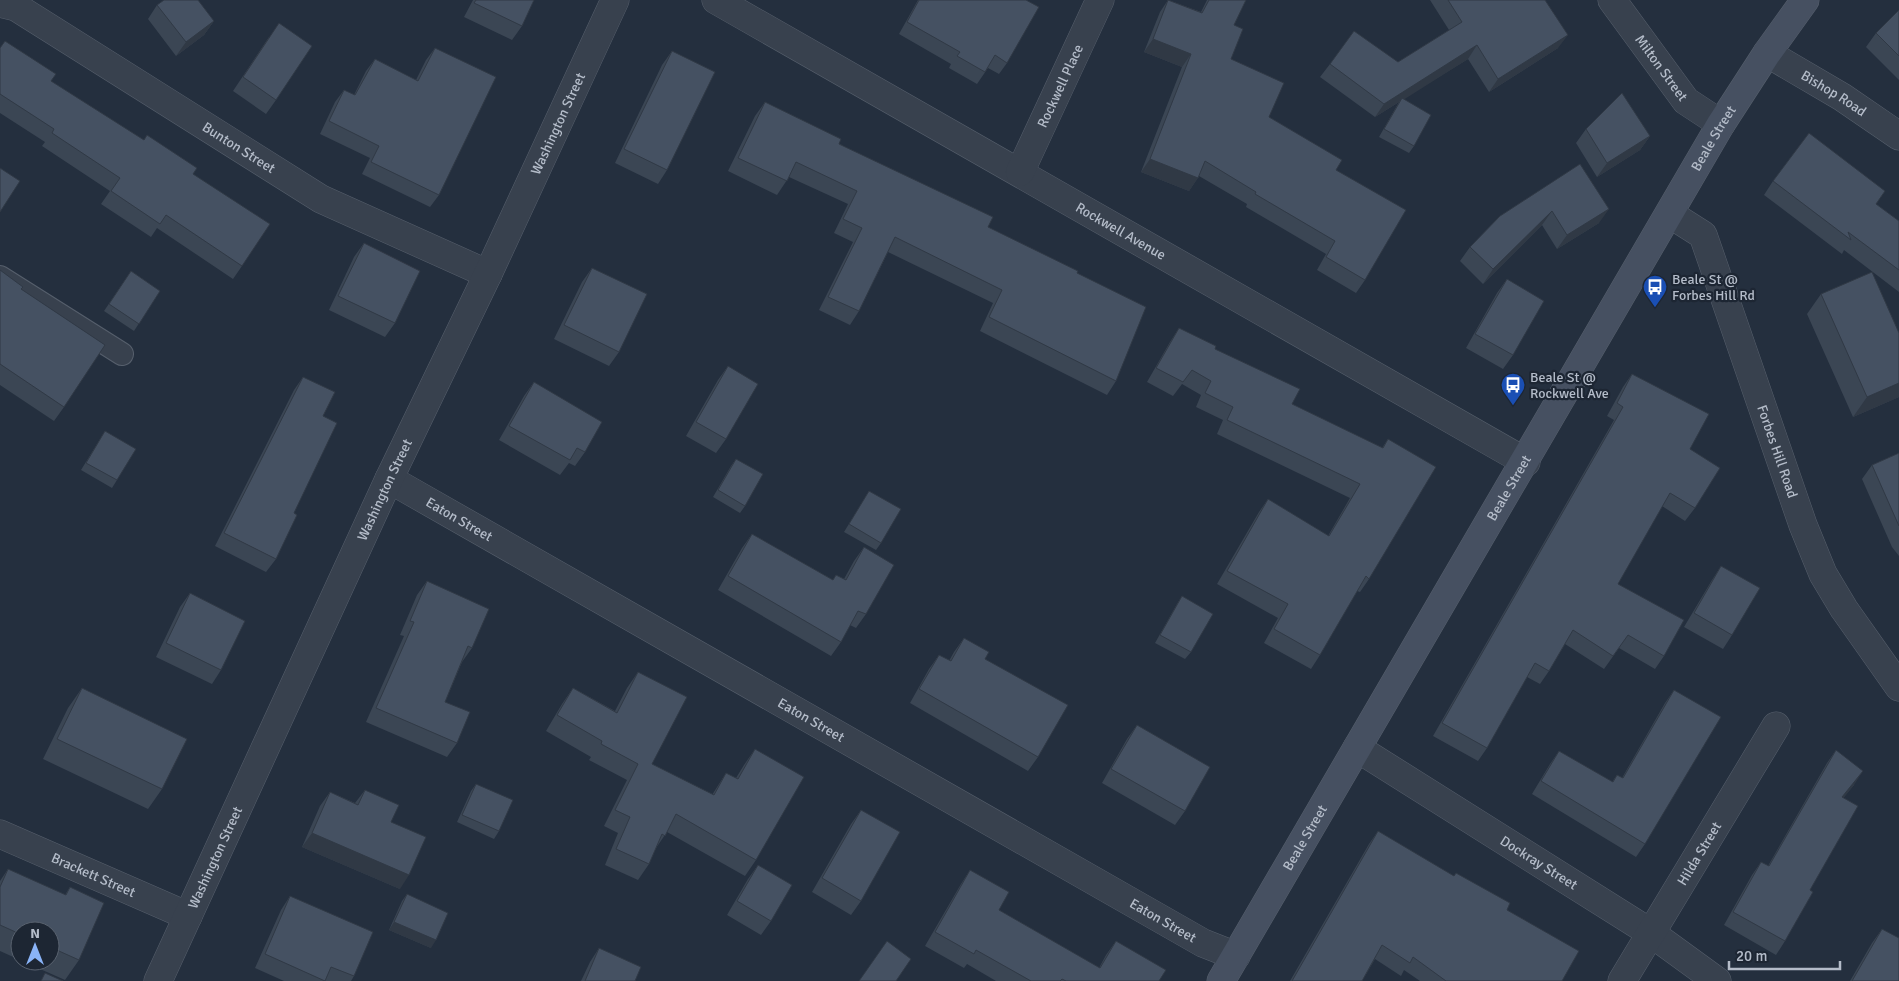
<svg xmlns="http://www.w3.org/2000/svg" width="1899" height="981" font-family="Signika,sans-serif">
<style>
.lines{fill:none;stroke-linecap:round;stroke-linejoin:round}
.service-casing{stroke:#565f6c;stroke-width:24}
.minor-casing{stroke:#565f6c;stroke-width:29}
.secondary-casing{stroke:#565f6c;stroke-width:29}
.service{stroke:#38414e;stroke-width:22}
.minor{stroke:#38414e;stroke-width:28}
.secondary{stroke:#465061;stroke-width:28}
.wall{fill:#3b4654}
.shaded-wall{fill:#303945}
.building{fill:#455162;stroke:#303945}
.labels{text-anchor:middle;dominant-baseline:central;stroke-width:4.5;stroke-linejoin:round;paint-order:stroke}
.street-label{font-size:14px;fill:#b4bcc9;stroke:#1d2633}
.poi-label{font-size:14px;fill:#b4bcc9;stroke:#1d2633;text-anchor:start}
</style>
<rect width="100%" height="100%" fill="#242f3e"/>
<g class="lines">
<defs>
<path id="service" d="M0 277 122 354"/>
<g id="minor">
<path id="s1" d="M716 0 1526 462"/>
<path id="s2" d="M1612 0 1686 101 1721 124"/>
<path id="s3" d="M0 3 16 7 321 199 488 274"/>
<path id="s4" d="M1767 53 1842 97 1899 136"/>
<path id="s5" d="M1020 172 1100 0"/>
<path id="s6" d="M1670 214 1703 235 1803 525 1823 574 1844 609 1899 687"/>
<path id="s7" d="M389 479 1203 943 1236 956"/>
<path id="s8" d="M1357 748 1651 933 1717 981"/>
<path id="s9" d="M0 834 188 916"/>
<path id="s10" d="M158 981 389 479 488 274 615 0"/>
<path id="s11" d="M1622 981 1776 726"/>
</g>
<g id="secondary">
<path id="s12" d="M1221 981 1721 124 1767 53 1805 0"/>
</g>
</defs>
<!-- service casing -->
<use href="#service" class="service-casing"/>
<!-- minor casing -->
<use href="#minor" class="minor-casing"/>
<!-- secondary casing -->
<use href="#secondary" class="secondary-casing"/>
<!-- service -->
<use href="#service" class="service"/>
<!-- minor -->
<use href="#minor" class="minor"/>
<!-- secondary -->
<use href="#secondary" class="secondary"/>
</g>
<!-- wall -->
<path class="wall" d="M473 0H534L522 26 512 40 464 17Z
M918 0H1026L1007 63 999 74 988 68 977 84 949 68 951 64 899 34Z
M1168 0 1201 12 1207 0H1246L1234 25 1231 59 1269 117 1336 170 1365 280 1356 293 1317 270 1326 254 1246 207 1247 204 1199 176 1189 191 1141 172 1182 67 1144 52 1160 12Z
M1430 0H1545L1558 48 1489 92 1468 59 1403 99 1414 146 1409 153 1379 137 1399 102 1375 117 1320 77 1330 64 1398 62 1449 30Z
M157 5 214 21 204 35 176 56 148 19Z
M1899 10V80L1866 47 1876 33Z
M269 37 276 100 266 114 233 91Z
M0 48 193 174 242 266 233 279 157 228 151 237 101 204 110 191 42 146 45 142 0 113Z
M435 48 439 195 430 207 362 174 370 158 320 134 335 102 344 90 354 95 366 71 375 59 416 80 426 60Z
M672 51 667 170 658 184 615 163 662 65Z
M765 102 988 227 1077 273 1116 381 1107 395 980 331 993 303 888 252 859 311 850 325 819 310 853 242 834 233 848 204 789 177 777 195 728 171 755 116Z
M1586 129 1650 136 1640 150 1597 177 1576 143Z
M1580 164 1599 223 1557 249 1542 225 1483 284 1460 261 1470 247Z
M1773 181 1885 191 1876 204 1899 221V292L1844 250 1842 254 1764 195Z
M364 243 395 323 385 337 329 310 354 257Z
M592 268 619 352 609 366 554 339 582 282Z
M0 270 21 289 64 407 54 421 0 385Z
M131 271 160 291 134 331 104 311Z
M1507 279 1513 355 1503 369 1466 348 1497 293Z
M1821 294 1899 333V397L1853 417 1807 314Z
M1179 328 1215 349 1292 404 1382 448 1388 439 1369 579 1360 592 1357 591 1320 655 1311 669 1264 643 1278 618 1217 584 1259 512 1268 499 1328 536 1350 498 1217 434 1223 420 1196 407 1201 395 1182 384 1173 396 1147 382 1170 342Z
M728 366 726 439 716 453 686 436 718 380Z
M1632 374 1690 449 1695 508 1685 521 1662 506 1618 584 1664 656 1655 669 1619 648 1604 669 1565 644 1549 671 1540 684 1527 677 1487 748 1478 761 1433 736 1614 420 1607 416 1623 387Z
M303 377 294 513 276 559 266 572 215 546 294 390Z
M534 382 585 452 575 466 569 463 560 475 499 440 524 396Z
M105 431 117 480 112 488 81 470Z
M1899 453V556L1892 547 1862 479 1872 465Z
M736 459 745 506 740 513 713 497 731 466Z
M869 491 881 543 876 550 844 532Z
M752 534 833 580 836 575 844 579 854 561 864 547 866 614 856 628 850 625 841 642 831 656 718 590 742 548Z
M1721 566 1732 635 1723 649 1684 627 1712 580Z
M427 581 472 648 462 662 445 702 457 743 447 757 366 722 404 636 400 635 417 595Z
M190 593 221 670 212 684 156 657 180 607Z
M1182 596 1191 652 1185 659 1155 643 1177 604Z
M964 638 985 659 1038 757 1028 771 910 703 929 669 939 655 949 661 954 652Z
M638 672 652 764 712 795 726 773 736 778 744 765 755 749 756 860 745 876 667 832 656 848 649 864 638 880 605 865 618 833 604 826 627 780 589 760 591 757 546 731 562 704 573 688 615 711 627 688Z
M82 688 162 789 148 809 43 759 68 708Z
M1674 690 1645 844 1636 857 1532 794 1550 764 1559 751 1612 782 1617 775 1622 778 1665 703Z
M1137 725 1185 811 1175 825 1102 783 1127 739Z
M1836 750 1854 785 1843 798 1810 890 1785 941 1776 955 1724 925 1752 875 1761 862 1768 866 1827 763Z
M476 784 499 831 494 839 457 822 471 791Z
M365 790 400 889 302 847 320 806 330 792 355 803Z
M861 810V901L851 915 812 892 851 824Z
M1378 831 1507 910 1562 981H1420L1404 970 1401 976 1375 959 1362 981H1290L1369 844Z
M758 865 771 921 761 935 727 915 748 879Z
M8 869 65 895 70 887 79 960 65 980 22 961H50V931H20V960L0 951V881Z
M970 870 999 910 1099 968 1106 955 1116 941 1159 981H996L967 964 964 968 925 946 961 884Z
M407 894 431 948 389 930 402 901Z
M290 896 354 976 351 981H284L255 968 281 910Z
M1882 929 1899 981H1850L1872 943Z
M599 948 635 981H581L590 962Z"/>
<!-- shaded-wall -->
<path class="shaded-wall" d="M214 21 204 35 176 56 186 42Z
M1568 35 1558 48 1489 92 1498 79Z
M1153 39 1191 54 1182 67 1144 52Z
M1477 45 1468 59 1400 102 1402 98 1399 102 1375 117 1384 104Z
M1650 136 1640 150 1597 177 1607 163Z
M1150 159 1198 178 1189 191 1141 172Z
M1609 209 1599 223 1557 249 1567 235Z
M1552 211 1542 225 1483 284 1493 269Z
M1899 383V397L1853 417 1867 397Z
M1863 771 1854 785 1833 811 1842 797Z
M312 833 409 875 400 889 302 847Z
M394 922 436 940 431 948 389 930Z"/>
<!-- building -->
<path class="building" d="M164 0H198L214 21 186 42 157 5Z
M476 0H534L522 26 474 3Z
M919 0H1026L1039 7 1007 63 995 55 985 72 957 56 960 52 907 22Z
M1168 0 1202 13 1209 0H1246L1234 25 1243 29 1231 59 1284 83 1269 117 1342 160 1336 170 1406 210 1365 280 1326 257 1335 241 1255 194 1256 192 1205 161 1198 178 1150 159 1191 54 1153 39Z
M1448 0H1545L1568 35 1498 79 1477 45 1384 104 1330 64 1354 31 1398 62 1462 22Z
M1899 10V56L1876 33Z
M279 23 312 46 276 100 243 77Z
M5 41 56 74 51 81 144 140 147 135 197 168 193 174 270 224 242 266 166 215 160 224 111 191 120 178 52 133 54 129 0 94V48Z
M435 48 496 77 439 195 371 162 379 146 329 121 344 90 355 95 375 59 418 81Z
M672 51 715 72 667 170 624 149Z
M1622 93 1650 136 1607 163 1586 129Z
M1402 98 1431 115 1414 146 1384 129Z
M765 102 841 139 839 144 993 217 988 227 1078 271 1077 273 1146 307 1116 381 989 317 1002 290 895 237 859 311 828 297 862 228 843 219 857 191 796 162 787 181 738 158Z
M1809 133 1885 191 1876 204 1899 221V270L1848 232 1851 240 1773 181Z
M1580 164 1609 209 1567 235 1552 211 1493 269 1470 247 1500 216Z
M0 168 20 181 0 212Z
M364 243 420 271 395 323 338 296Z
M592 268 647 294 619 352 564 325Z
M0 270 23 287 21 289 105 345 64 407 0 364Z
M131 271 160 291 139 324 109 304Z
M1872 272 1899 333V383L1867 397 1821 294Z
M1507 279 1544 301 1513 355 1475 334Z
M1179 328 1216 346 1215 349 1300 389 1292 404 1383 448 1388 439 1436 467 1369 579 1366 576 1320 655 1274 629 1288 604 1227 571 1268 499 1329 536 1360 484 1227 420 1233 407 1205 393 1211 381 1192 370 1183 382 1156 368Z
M728 366 758 384 726 439 696 422Z
M1632 374 1709 414 1690 449 1720 468 1695 508 1670 493 1618 584 1684 620 1664 656 1628 635 1613 656 1573 630 1549 671 1535 663 1487 748 1442 723 1623 407 1617 403Z
M303 377 335 392 323 416 337 423 294 513 297 515 276 559 224 533Z
M534 382 602 422 585 452 577 448 570 460 509 426Z
M105 431 136 449 117 480 86 463Z
M1899 453V526L1872 465Z
M736 459 763 474 745 506 718 490Z
M869 491 901 509 881 543 849 524Z
M752 534 833 580 836 575 846 580 864 547 894 565 866 614 858 611 841 642 728 576Z
M1721 566 1760 588 1732 635 1694 613Z
M427 581 489 609 472 648 468 646 445 702 470 712 457 743 376 708 414 622 410 621Z
M190 593 245 621 221 670 166 643Z
M1182 596 1213 614 1191 652 1160 635Z
M964 638 989 652 985 659 1068 705 1038 757 919 689 939 655 951 661Z
M638 672 687 697 652 764 714 795 726 773 738 779 755 749 804 777 756 860 676 814 665 836 662 834 649 864 616 849 630 817 615 810 638 764 601 744 602 741 557 715 573 688 617 713Z
M82 688 187 739 162 789 57 739Z
M1674 690 1721 717 1645 844 1541 781 1559 751 1613 782 1617 775 1623 778Z
M1137 725 1210 767 1185 811 1111 769Z
M1836 750 1863 771 1842 797 1858 806 1810 890 1813 892 1785 941 1733 912 1761 862 1769 866Z
M476 784 513 800 499 831 462 815Z
M365 790 399 805 391 822 426 837 409 875 312 833 330 792 358 805Z
M861 810 900 832 861 901 822 878Z
M1378 831 1454 876 1456 873 1510 903 1507 910 1579 951 1562 981H1446L1413 957 1410 963 1382 945 1362 981H1292Z
M758 865 792 885 771 921 737 901Z
M8 869 66 895 70 887 104 903 79 960 50 947V931H20V934L0 925V887Z
M970 870 1009 892 999 910 1100 968 1116 941 1166 970 1159 981H1066L1062 979 1060 981H1031L976 950 974 954 935 932Z
M407 894 448 913 436 940 394 922Z
M290 896 373 932 354 976 331 967 325 981 265 954Z
M1882 929 1899 938V981H1852Z
M887 941 911 959 896 981H859Z
M599 948 641 967 635 981H585Z
M45 973 63 981H41Z"/>
<!-- icons -->
<defs>
<symbol id="bus-pin" viewBox="-11 -11 22 30"><path d="M0 17L-7.5 6A9.5 9.5 0 1 1 7.5 6Z" fill="#1a4fb4" stroke="#1d2633"/><path d="M-5-6H5V4H4V6H2V4H-2V6H-4V4H-5ZM-3.5-4V0h7V-4ZM-3.5 1.2v1.5H-2V1.2ZM2 1.2v1.5H3.5V1.2Z" fill="#fff"/></symbol>
</defs>
<g fill-rule="evenodd">
<use href="#bus-pin" x="1641" y="273" width="28" height="38"/>
<use href="#bus-pin" x="1499" y="371" width="28" height="38"/>
</g>
<g class="labels">
<!-- street labels -->
<g class="street-label">
<text stroke="none"><textPath href="#s2" startOffset="84">Milton Street</textPath></text>
<text stroke="none"><textPath href="#s5" startOffset="95">Rockwell Place</textPath></text>
<text stroke="none"><textPath href="#s4" startOffset="78">Bishop Road</textPath></text>
<text stroke="none"><textPath href="#s10" startOffset="946">Washington Street</textPath></text>
<text stroke="none"><textPath href="#s12" startOffset="976">Beale Street</textPath></text>
<text stroke="none"><textPath href="#s3" startOffset="280">Bunton Street</textPath></text>
<text stroke="none"><textPath href="#s1" startOffset="466">Rockwell Avenue</textPath></text>
<text stroke="none"><textPath href="#s6" startOffset="268">Forbes Hill Road</textPath></text>
<text stroke="none"><textPath href="#s12" startOffset="571">Beale Street</textPath></text>
<text stroke="none"><textPath href="#s10" startOffset="541">Washington Street</textPath></text>
<text stroke="none"><textPath href="#s7" startOffset="81">Eaton Street</textPath></text>
<text stroke="none"><textPath href="#s7" startOffset="486">Eaton Street</textPath></text>
<text stroke="none"><textPath href="#s12" startOffset="166">Beale Street</textPath></text>
<text stroke="none"><textPath href="#s11" startOffset="149">Hilda Street</textPath></text>
<text stroke="none"><textPath href="#s10" startOffset="136">Washington Street</textPath></text>
<text stroke="none"><textPath href="#s8" startOffset="215">Dockray Street</textPath></text>
<text stroke="none"><textPath href="#s9" startOffset="102">Brackett Street</textPath></text>
<text stroke="none"><textPath href="#s7" startOffset="891">Eaton Street</textPath></text>
</g>
<!-- poi labels -->
<g class="poi-label">
<text x="1672" y="279">Beale St @<tspan x="1672" dy="16">Forbes Hill Rd</tspan></text>
<text x="1530" y="377">Beale St @<tspan x="1530" dy="16">Rockwell Ave</tspan></text>
</g>
</g>
<!-- north arrow -->
<g transform="translate(35 946)"><circle r="24" fill="#1d2633" stroke="#59626f"/>
<path d="M0-4L9 19L0 12L-9 19Z" fill="#8ab4f8"/>
<text y="-8" font-size="14" font-weight="bold" text-anchor="middle" fill="#b4bcc9">N</text>
</g>
<!-- scale -->
<path d="M1729 961v8h111v-8" fill="none" stroke="#b4bcc9" stroke-width="2.5"/>
<text x="1736" y="961" font-size="15" fill="#b4bcc9" stroke="#1d2633" stroke-width="4" paint-order="stroke">20 m</text>
</svg>
